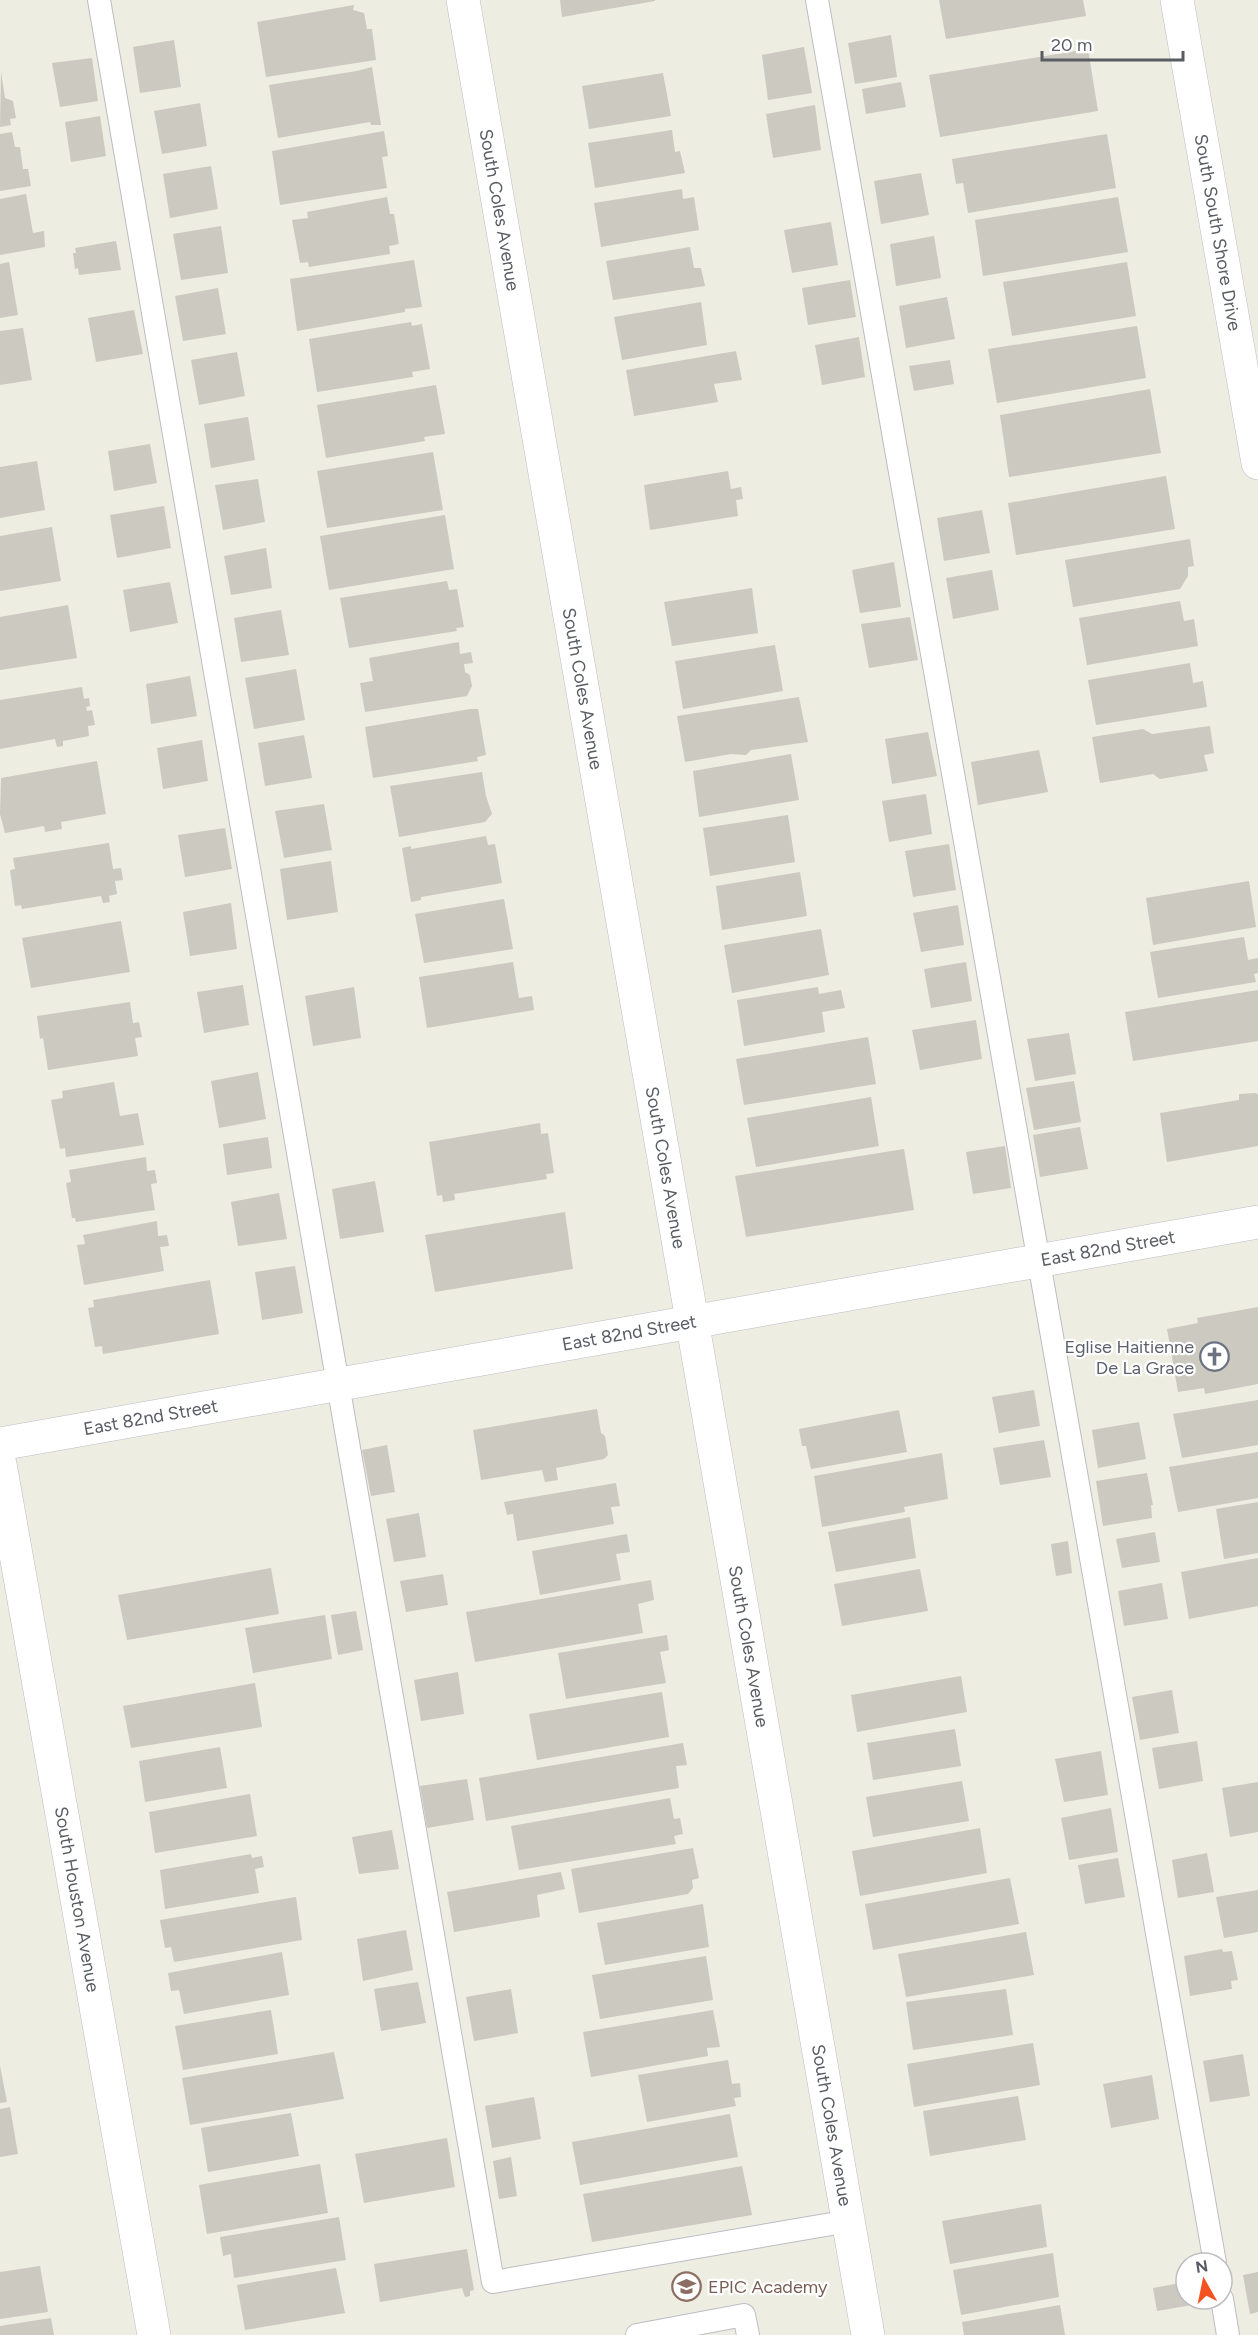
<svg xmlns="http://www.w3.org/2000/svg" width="1258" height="2335" font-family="Figtree,sans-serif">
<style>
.building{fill:#cbc9c0}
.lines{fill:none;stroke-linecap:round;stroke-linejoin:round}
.lane-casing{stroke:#bbbdc4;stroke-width:24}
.street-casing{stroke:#bbbdc4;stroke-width:34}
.secondary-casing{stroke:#bcbec6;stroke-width:34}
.lane{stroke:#fff;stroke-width:22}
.street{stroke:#fff;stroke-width:33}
.secondary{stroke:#fff;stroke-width:33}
.labels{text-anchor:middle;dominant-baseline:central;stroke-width:4.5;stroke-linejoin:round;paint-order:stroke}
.street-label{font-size:18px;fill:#595c63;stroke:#fff}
.worship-label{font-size:18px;fill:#5b616d;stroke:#fff;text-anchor:end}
.education-label{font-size:18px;fill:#785e54;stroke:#fff;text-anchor:start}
</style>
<rect width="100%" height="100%" fill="#eeede1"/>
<!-- building -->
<path class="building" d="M560 0H655V1L562 17Z
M939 0H1083L1086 16 946 39Z
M354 5 353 10 364 13 367 29H372L376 60 266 77 257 22Z
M891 35 897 77 855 84 848 43Z
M174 40 181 87 140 93 133 47Z
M804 47 812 93 768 100 762 55Z
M1088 49 1098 111 940 137 929 75Z
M92 58 98 101 60 107 52 63Z
M372 67 381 125H371L370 122 278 138 269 85 357 71Z
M1 72 5 98 13 101 16 118 10 119 11 125 0 127Z
M663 73 671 116 589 129 582 86Z
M901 82 906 107 866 114 862 89Z
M200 103 207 146 162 154 154 111Z
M815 105 821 150 773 158 766 114Z
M100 116 106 156 71 162 65 122Z
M672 130 675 152 680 151 685 173 595 188 588 143Z
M384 131 388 156 382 157 387 188 280 205 272 151Z
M12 132 15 147H20L23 169H28L31 186 0 191V134Z
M1107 134 1116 188 968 213 963 183 956 184 952 159Z
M211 166 218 209 170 218 163 174Z
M921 173 929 215 881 224 874 181Z
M682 189 683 199 694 197 699 230 601 247 594 203Z
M26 194 33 233 44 231 45 247 0 255V199Z
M387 197 390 214H394L399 244 389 246 390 254 309 267 308 262 300 263 292 220 308 218 307 212Z
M1118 197 1128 252 983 276 975 220Z
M831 222 838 265 792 273 784 230Z
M221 226 228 273 181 280 173 234Z
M934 236 941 278 896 286 890 244Z
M116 241 121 270 79 275 78 268 75 269 73 253H76L75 248Z
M690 247 694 268H701L705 286 613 300 606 261Z
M414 260 422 307 405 309V312L297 331 290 279Z
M9 262 18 315 0 318V264Z
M1127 262 1136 316 1012 336 1003 282Z
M850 280 856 317 808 325 802 288Z
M218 288 226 334 183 341 175 296Z
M947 297 955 339 906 348 899 306Z
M701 302 707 345 622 360 614 317Z
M134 310 143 354 96 362 88 318Z
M411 322 412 326 422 324 430 369 412 372 413 377 317 392 309 339Z
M1137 326 1146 378 997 403 988 349Z
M23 328 32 380 0 385V331Z
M859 337 865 377 822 385 815 345Z
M736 351 742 380 714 384 718 402 634 416 626 370Z
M237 352 245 396 199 405 191 360Z
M950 360 954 384 914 391 909 366Z
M436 385 445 434 424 437 425 441 326 458 317 405Z
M1150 389 1161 453 1009 477 1000 415Z
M248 417 255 460 211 468 204 424Z
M150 444 157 483 114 491 108 451Z
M433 452 443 510 327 528 317 471Z
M37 461 45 510 0 518V467Z
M728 471 731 489 741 487 743 499 736 500 738 516 650 530 644 485Z
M1166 476 1175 529 1016 555 1008 503Z
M258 479 265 522 223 530 215 485Z
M164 506 171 548 117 558 110 515Z
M982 510 990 553 944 561 937 518Z
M445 515 454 569 329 590 320 536Z
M52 527 61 581 0 591V536Z
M1190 539 1194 566 1188 567V576L1180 589 1073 607 1065 560Z
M266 548 272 588 231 595 224 556Z
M894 562 901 607 860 613 852 570Z
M992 570 999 610 953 619 946 578Z
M447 581 449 590 457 589 464 627 456 628 457 631 349 648 340 598Z
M170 582 178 623 130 632 123 590Z
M752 588 758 633 672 646 664 602Z
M1180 601 1184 621 1194 619 1198 646 1087 665 1079 618Z
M68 605 77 658 0 670V617Z
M281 610 289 655 241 662 234 618Z
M910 617 918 660 869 668 861 624Z
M459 642 460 654 471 652 473 663 464 664 465 672 470 675 472 686 467 696 365 712 360 683 373 681 369 658Z
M775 645 783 691 683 709 675 661Z
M1190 663 1193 683 1203 681 1207 707 1096 725 1088 680Z
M296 669 305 720 254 729 245 678Z
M190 676 197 716 151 724 146 684Z
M82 687 84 699 89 698 90 706 86 707 87 711 92 710 95 725 88 726 89 736 63 741V746L57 747 55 739 0 749V700Z
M799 697 808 742 751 750 746 755 731 754 685 762 677 716Z
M470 709H478L486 755 477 757 478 761 373 778 365 727Z
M1210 726 1214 753 1204 755 1208 771 1160 779 1153 774 1100 783 1092 737 1143 729 1152 734Z
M928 732 937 776 892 784 885 739Z
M304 735 312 778 265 786 258 743Z
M202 740 208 781 163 789 157 748Z
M1039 750 1048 792 978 805 971 762Z
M791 754 799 800 699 817 693 771Z
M97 761 106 814 61 822 62 829 45 832 44 826 5 833 0 814 1 778Z
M482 772 486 796 492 814 485 822 399 837 390 786Z
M926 794 932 834 889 842 882 801Z
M324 804 332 850 284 858 275 811Z
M788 815 795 862 710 876 703 828Z
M225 828 232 869 185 877 178 835Z
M486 836 488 845 495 844 502 883 421 897V900L411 902 402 848 411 846V849Z
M109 843 113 869 121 868 123 880 115 881 117 894 109 896 110 902 103 903 101 896 22 909 21 905 15 906 10 870 15 869 13 858Z
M949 844 956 890 913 897 905 851Z
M331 861 338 912 287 920 280 869Z
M800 872 807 916 722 930 716 886Z
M1249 881 1256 927 1153 945 1146 898Z
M504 899 513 949 424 963 415 914Z
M231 903 237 949 190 956 183 912Z
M958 905 964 945 921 952 913 913Z
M121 921 130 972 31 988 22 938Z
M821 929 829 975 732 993 724 945Z
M1244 937 1248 960 1258 958V973L1254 974 1256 982 1158 998 1150 952Z
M513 962 519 998 532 996 534 1010 427 1028 419 977Z
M966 962 972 1001 931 1008 924 969Z
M243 985 249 1025 204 1033 197 992Z
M354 987 361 1038 313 1046 305 996Z
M818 987 819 994 841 990 845 1008 822 1012 825 1032 744 1046 737 1000Z
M1258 990V1041L1133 1061 1125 1012Z
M130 1002 133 1023 139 1022 142 1037 135 1038 138 1056 48 1070 43 1038 40 1039 37 1016Z
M976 1020 982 1059 920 1070 912 1030Z
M1069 1033 1076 1074 1035 1081 1027 1039Z
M868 1037 876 1084 744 1105 736 1059Z
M258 1072 266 1119 219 1128 211 1081Z
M1074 1081 1081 1122 1034 1130 1026 1088Z
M114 1082 120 1116 138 1113 144 1145 66 1157 65 1148 60 1149 51 1100 63 1098 62 1091Z
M1255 1093 1258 1094V1146L1167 1162 1160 1113 1239 1100V1094Z
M871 1097 879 1146 756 1167 747 1118Z
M540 1123 541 1134 548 1133 554 1173 546 1174 547 1179 454 1194 455 1200 443 1202 442 1195 437 1196 429 1142Z
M1080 1127 1088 1169 1040 1177 1033 1135Z
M268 1137 272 1168 227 1175 223 1144Z
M1005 1146 1011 1188 973 1194 966 1152Z
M904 1149 914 1210 746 1237 735 1176Z
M146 1157 147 1171 155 1170 157 1183 151 1184 155 1210 76 1222 75 1218H72L66 1183 71 1182 69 1170Z
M375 1181 384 1232 340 1239 332 1189Z
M279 1193 287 1239 238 1246 231 1202Z
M565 1212 573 1269 435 1292 425 1235Z
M157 1221 158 1236 167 1235 169 1246 160 1247 164 1271 84 1285 77 1245 85 1244 83 1235Z
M295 1266 303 1313 262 1320 255 1272Z
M210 1280 219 1334 103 1354 102 1346 95 1347 88 1308 94 1307 93 1300Z
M1258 1307V1384L1205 1394 1204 1388 1178 1392 1167 1329 1198 1323 1197 1318Z
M1034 1390 1040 1426 999 1433 992 1397Z
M1258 1400V1445L1182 1458 1173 1414Z
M597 1409 601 1433 605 1436 608 1455 604 1459 556 1468 558 1480 545 1482 542 1470 481 1480 473 1430Z
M899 1410 907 1452 811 1469 806 1446H802L799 1429Z
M1139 1422 1146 1459 1098 1468 1092 1430Z
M1044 1440 1051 1477 1000 1485 993 1448Z
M387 1445 395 1492 371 1496 362 1450Z
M1258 1452V1498L1178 1512 1169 1467Z
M942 1453 948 1499 904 1507 905 1512 822 1527 814 1476Z
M1147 1473 1153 1505H1151L1152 1518 1103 1526 1096 1481Z
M616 1483 620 1506 611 1507 614 1524 517 1541 513 1514 507 1515 504 1502Z
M1258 1502V1553L1224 1559 1216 1509Z
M419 1513 426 1557 394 1562 386 1519Z
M910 1517 916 1558 836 1572 828 1532Z
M1155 1532 1160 1562 1122 1568 1116 1539Z
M627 1534 630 1552 616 1554 621 1580 540 1595 532 1551Z
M1068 1541 1072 1573 1056 1576 1051 1544Z
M1258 1558V1606L1189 1619 1181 1572Z
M271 1568 279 1614 127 1640 118 1595Z
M920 1569 928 1611 842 1626 834 1584Z
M443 1574 448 1605 406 1612 400 1581Z
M651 1580 654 1600 638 1604 643 1633 475 1662 466 1612Z
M1162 1583 1168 1619 1124 1626 1118 1591Z
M356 1611 363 1650 338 1655 331 1615Z
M325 1615 332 1659 253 1673 245 1628Z
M667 1635 669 1650 660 1652 666 1683 566 1699 558 1653Z
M458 1672 464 1714 421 1721 414 1680Z
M961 1676 967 1712 857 1732 851 1695Z
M255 1683 262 1727 131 1748 123 1706Z
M1172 1690 1179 1733 1140 1740 1132 1697Z
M662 1692 669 1737 537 1760 529 1714Z
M955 1729 961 1766 873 1780 867 1743Z
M1197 1741 1203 1781 1159 1789 1152 1748Z
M683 1743 687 1765 676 1766 679 1788 486 1821 479 1778Z
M220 1747 227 1788 145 1802 139 1761Z
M1101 1751 1108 1795 1064 1802 1055 1759Z
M467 1779 474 1820 427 1828 420 1786Z
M962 1781 969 1821 873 1837 866 1797Z
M1258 1782V1832L1230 1837 1222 1788Z
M250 1794 257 1836 155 1853 149 1812Z
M670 1798 674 1819 680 1818 683 1834 674 1836 676 1844 519 1870 511 1826Z
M1111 1808 1118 1852 1069 1860 1061 1818Z
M980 1828 987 1873 860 1896 852 1851Z
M392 1830 399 1869 359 1874 352 1837Z
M693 1848 699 1878 692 1880 693 1888 688 1894 579 1913 571 1869Z
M1207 1853 1214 1892 1178 1898 1172 1860Z
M251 1854 252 1858 262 1856 264 1867 255 1869 259 1893 165 1909 160 1870Z
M1118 1858 1125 1897 1085 1904 1078 1865Z
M561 1872 565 1889 537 1895 540 1917 454 1932 447 1892Z
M1010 1878 1019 1924 873 1950 865 1904Z
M1258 1890V1932L1224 1938 1216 1897Z
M296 1897 302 1940 174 1962 171 1947 165 1948 160 1920Z
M703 1904 709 1947 605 1965 597 1923Z
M406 1930 413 1970 363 1981 357 1939Z
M1026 1932 1034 1975 906 1997 898 1954Z
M1222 1949 1223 1952 1232 1951 1238 1980 1231 1981 1232 1989 1190 1996 1184 1956Z
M282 1952 289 1995 184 2014 179 1990 171 1991 168 1973Z
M706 1956 713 2000 600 2019 592 1975Z
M418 1982 426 2023 381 2031 374 1989Z
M511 1989 518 2033 474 2041 466 1997Z
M1006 1989 1013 2035 913 2050 906 2002Z
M271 2010 278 2054 183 2070 175 2026Z
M713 2010 720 2047 707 2048 708 2056 591 2077 583 2032Z
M1033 2043 1040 2085 914 2107 907 2064Z
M334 2052 344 2099 190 2125 182 2078Z
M1243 2054 1250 2096 1210 2102 1203 2061Z
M728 2060 732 2084 740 2083 741 2097 734 2098 736 2106 647 2122 638 2075Z
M0 2066 7 2102 0 2103Z
M1152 2075 1159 2119 1111 2128 1103 2084Z
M1018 2096 1026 2140 930 2156 923 2111Z
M534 2097 541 2139 492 2148 485 2106Z
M10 2107 18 2154 0 2157V2109Z
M291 2113 299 2156 208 2172 201 2128Z
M730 2114 738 2157 580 2185 572 2142Z
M447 2138 455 2187 364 2203 355 2154Z
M511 2157 517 2196 499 2199 493 2161Z
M320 2164 328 2213 207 2234 199 2185Z
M742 2166 752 2215 592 2242 583 2194Z
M1041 2204 1047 2247 950 2264 942 2221Z
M339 2217 346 2260 234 2278 231 2254 223 2256 220 2237Z
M467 2249 474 2290 470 2291V2296L465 2297 462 2288 380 2302 374 2264Z
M1053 2253 1059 2297 961 2315 953 2270Z
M40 2266 48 2312 0 2319V2272Z
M336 2268 345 2313 245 2330 237 2285Z
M1258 2272V2312L1250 2314 1243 2275Z
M1186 2282V2299H1197L1198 2304 1157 2311 1153 2288Z
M1060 2305 1065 2335H964L962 2322Z
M51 2318 54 2335H0V2326Z"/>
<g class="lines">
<defs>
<path id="lane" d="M99 0 493 2282 849 2221
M817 0 1215 2263
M1222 2299 1228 2335
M637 2335 744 2315 748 2335"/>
<g id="street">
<path id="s1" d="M463 0 868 2335"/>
<path id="s2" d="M0 1444 1258 1222"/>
<path id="s3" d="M0 1464 154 2335"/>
</g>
<g id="secondary">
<path id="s4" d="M1177 0 1258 463"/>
</g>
</defs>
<!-- lane casing -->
<use href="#lane" class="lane-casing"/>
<!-- street casing -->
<use href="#street" class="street-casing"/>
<!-- secondary casing -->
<use href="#secondary" class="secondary-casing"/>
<!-- lane -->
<use href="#lane" class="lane"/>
<!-- street -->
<use href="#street" class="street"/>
<!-- secondary -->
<use href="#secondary" class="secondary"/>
</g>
<!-- icons -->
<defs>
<symbol id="church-ring" viewBox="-11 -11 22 22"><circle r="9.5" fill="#fff" stroke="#6b7280" stroke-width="1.5"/><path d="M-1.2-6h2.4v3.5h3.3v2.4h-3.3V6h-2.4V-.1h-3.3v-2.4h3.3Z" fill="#6b7280"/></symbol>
<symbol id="school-ring" viewBox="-11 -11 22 22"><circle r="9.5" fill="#fff" stroke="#8d6e63" stroke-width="1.5"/><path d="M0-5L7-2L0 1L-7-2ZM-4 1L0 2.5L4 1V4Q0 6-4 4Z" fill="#8d6e63"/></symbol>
</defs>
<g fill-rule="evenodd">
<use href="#church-ring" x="1198" y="1340" width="33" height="33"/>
<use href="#school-ring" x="670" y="2270" width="33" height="33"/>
</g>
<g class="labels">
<!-- street labels -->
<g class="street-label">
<text stroke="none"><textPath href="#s1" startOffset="213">South Coles Avenue</textPath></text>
<text stroke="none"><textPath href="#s4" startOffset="236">South South Shore Drive</textPath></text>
<text stroke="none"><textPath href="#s1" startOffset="699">South Coles Avenue</textPath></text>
<text stroke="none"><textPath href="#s1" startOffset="1185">South Coles Avenue</textPath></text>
<text stroke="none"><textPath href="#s2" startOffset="1125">East 82nd Street</textPath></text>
<text stroke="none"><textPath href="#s2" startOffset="639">East 82nd Street</textPath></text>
<text stroke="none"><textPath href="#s2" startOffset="153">East 82nd Street</textPath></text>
<text stroke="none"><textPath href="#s1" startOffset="1671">South Coles Avenue</textPath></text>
<text stroke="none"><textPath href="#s3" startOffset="442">South Houston Avenue</textPath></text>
<text stroke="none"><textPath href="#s1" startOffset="2157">South Coles Avenue</textPath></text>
</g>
<!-- worship labels -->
<g class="worship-label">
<text x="1194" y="1347">Eglise Haitienne<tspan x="1194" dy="21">De La Grace</tspan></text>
</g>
<!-- education labels -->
<g class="education-label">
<text x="708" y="2287">EPIC Academy</text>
</g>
</g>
<!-- north arrow -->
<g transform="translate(1204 2281) rotate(351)"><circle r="28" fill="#ffffff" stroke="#bdbec1" stroke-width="1.5"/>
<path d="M0-4.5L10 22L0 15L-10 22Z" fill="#f45120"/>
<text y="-9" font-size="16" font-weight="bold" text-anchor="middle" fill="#595c63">N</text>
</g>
<!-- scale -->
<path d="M1042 51v9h141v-9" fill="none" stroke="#595c63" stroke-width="3"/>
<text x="1051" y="51" font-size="18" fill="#595c63" stroke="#ffffff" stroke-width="4.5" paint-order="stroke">20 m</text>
</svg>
